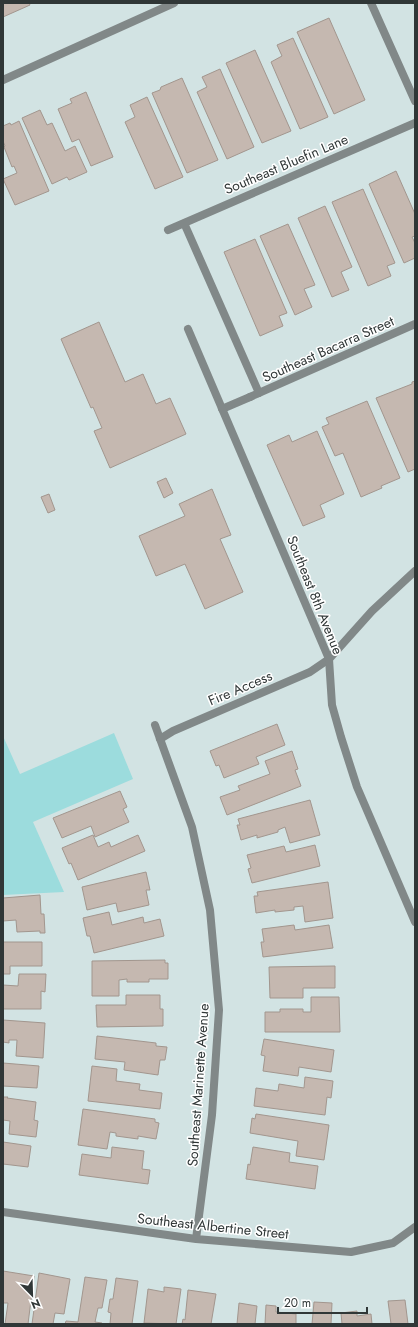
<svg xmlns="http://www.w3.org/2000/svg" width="418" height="1327" font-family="Jost,sans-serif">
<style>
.green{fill:#9cdcdd}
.building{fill:#c5b8b0;stroke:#a2968e}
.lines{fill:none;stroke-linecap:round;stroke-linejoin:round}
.lane{stroke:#818888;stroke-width:8}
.street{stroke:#818888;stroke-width:8}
.labels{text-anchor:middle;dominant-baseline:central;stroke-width:3;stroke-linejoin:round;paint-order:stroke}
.street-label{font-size:14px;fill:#303737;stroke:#fff}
</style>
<rect width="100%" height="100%" fill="#d2e3e3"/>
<!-- green -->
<path class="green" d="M114 733 133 779 33 822 64 892 3 895V736L20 774Z"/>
<!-- building -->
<path class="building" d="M3 3H29L30 5 3 17Z
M329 18 365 100 334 114 297 32Z
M293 38 328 117 300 129 271 62 282 56 277 45Z
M255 50 291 131 262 143 226 63Z
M220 69 254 147 227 159 197 92 207 87 202 77Z
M182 78 218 160 187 173 152 93 160 90 161 87Z
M86 92 113 157 91 166 79 139 72 142 58 109 72 103 70 99Z
M147 97 183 177 155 189 125 122 135 117 130 105Z
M40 110 47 125 52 123 65 151 75 146 87 172 69 180 67 177 52 184 22 118Z
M19 121 49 191 15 205 3 179 17 173 14 166 12 167 4 147 5 146 3 141V126L10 123 11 125Z
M396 171 415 214V236L412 237 415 243V258L404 263 369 184Z
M363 189 395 263 387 266 391 276 368 286 332 202Z
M325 206 352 267 341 272 349 290 332 297 298 218Z
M288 224 315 285 304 289 312 307 295 315 260 236Z
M255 239 287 313 279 316 283 326 260 336 224 252Z
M99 322 125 382 143 374 156 404 170 398 186 434 110 468 94 431 102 428 93 407 91 408 61 339Z
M415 381V469L408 472 376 398 412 384V382Z
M367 401 400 478 381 486 382 488 361 497 343 453 335 456 322 427 329 424 326 418Z
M317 431 344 494 320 505 325 517 303 526 267 445 289 435 292 442Z
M166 478 173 493 164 498 157 482Z
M212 489 231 535 220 539 243 592 205 609 185 564 156 576 139 536 185 516 179 504Z
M49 494 55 510 48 513 41 497Z
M277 724 285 745 256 757 259 764 224 778 219 765 216 766 210 751Z
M292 751 298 769 295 770 301 786 227 815 220 797 240 790 238 786 270 774 265 761Z
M120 791 127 807 123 809 129 822 95 837 91 826 62 838 53 818Z
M310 800 320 835 290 843 285 827 278 830V832L257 838V835L241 840 237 825H240L238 819Z
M93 835 98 847 109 842 111 847 138 835 145 851 78 880 71 863 69 864 62 848Z
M315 845 320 866 252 883 248 869 251 868 247 855 284 846 286 852Z
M146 872 150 890H146L149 905 118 912 116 903 87 910 82 887Z
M328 882 333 918 305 922 303 906 294 907V910L275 912V910L256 913 254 896H258L257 892Z
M40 895 41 914H44L45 933H40V931L17 932 16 920 3 921V898Z
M109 912 112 925 143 917 144 923 160 919 164 936 94 953 90 936H87L83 918Z
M294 925 295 930 329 925 333 948 263 957 261 942H264L262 929Z
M3 942H42V966H10V974H3Z
M165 960V963H168V979H149V982H127V979L119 980V996H92V961Z
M335 966V988H303V998H270L269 967Z
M19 974H46L45 992 41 991V1009H3V985L18 986Z
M126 995H160V1009H163V1026L97 1027 96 1005H126Z
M311 997H339L340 1032H265V1012H280V1009H303V1012H311Z
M3 1020 45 1023 43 1058 16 1056 17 1040H9V1043L3 1042Z
M97 1036 156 1043V1046L167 1047 165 1060H160L158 1075 124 1070 125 1062 95 1059Z
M264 1039 334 1050 331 1072 299 1067 298 1076 263 1071 265 1056 261 1055Z
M3 1063 39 1066 37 1088 3 1086Z
M92 1066 117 1069 116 1081 140 1084 139 1090 162 1093 160 1109 88 1101Z
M305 1077 333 1081 331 1098 327 1097 325 1115 254 1106 256 1088 278 1091 279 1084 304 1088Z
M3 1097H8L7 1098 36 1102 34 1120 38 1121 36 1137 9 1134 10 1121 3 1120Z
M83 1109 155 1119V1122L159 1123 156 1139 138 1136V1139L116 1136V1133L110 1132 107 1149 78 1145Z
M256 1114 329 1125 324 1160 296 1156 298 1141 250 1133 252 1118 255 1119Z
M3 1142 31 1146 28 1167 3 1164Z
M112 1147 144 1151 142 1169 150 1170 148 1184 79 1175 82 1154 111 1158Z
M253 1147 290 1153 289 1162 318 1166 315 1189 246 1179 248 1164 250 1165Z
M3 1271 34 1276 28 1324H5L8 1303H3Z
M39 1273 70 1279 64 1314 55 1313 53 1324H32Z
M85 1277 107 1280 102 1308H98L95 1322 102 1323V1324H65L66 1321 78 1322Z
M116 1278 138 1281 132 1324H110L111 1313 108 1312 110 1299H113Z
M164 1287 181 1289 176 1324 144 1323 148 1289 164 1292Z
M188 1290 216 1294 211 1324H182L183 1319 185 1320Z
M405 1300 408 1324H391L388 1301Z
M314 1302 332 1303 331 1324H312Z
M239 1303 257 1306 255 1324H237Z
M266 1305 276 1306V1312L296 1314V1324H265Z
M357 1311V1316L371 1314 372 1324H342L341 1313Z"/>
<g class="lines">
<!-- lane -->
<path class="lane" d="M184 223 259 393
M168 230 415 123
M222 409 250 397
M160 739 173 731 310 672 329 659"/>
<!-- street -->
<path class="street" d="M371 3 415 101
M3 80 174 3
M188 329 329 659 332 705 341 737 357 787 415 922
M250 397 415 324
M329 659 372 611 415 571
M155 725 192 827 210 910 219 1010 212 1115 196 1239
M3 1212 196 1239 351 1252 393 1243 415 1227"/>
</g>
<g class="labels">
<!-- street labels -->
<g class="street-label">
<text transform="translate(286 164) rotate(-23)">Southeast Bluefin Lane</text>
<text transform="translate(328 349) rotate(-24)">Southeast Bacarra Street</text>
<text transform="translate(315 595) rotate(68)">Southeast 8th Avenue</text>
<text transform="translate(240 688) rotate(-23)">Fire Access</text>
<text transform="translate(198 1085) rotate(-86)">Southeast Marinette Avenue</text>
<text transform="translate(213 1226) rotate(6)">Southeast Albertine Street</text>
</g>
</g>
<!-- border -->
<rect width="418" height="1327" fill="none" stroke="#303737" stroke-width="8"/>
<!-- north arrow -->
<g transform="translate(32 1295) rotate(157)" stroke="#ffffff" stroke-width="3" paint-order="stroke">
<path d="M0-3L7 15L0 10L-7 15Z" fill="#303737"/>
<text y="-6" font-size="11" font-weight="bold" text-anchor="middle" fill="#303737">N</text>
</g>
<!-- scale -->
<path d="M278 1307v6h89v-6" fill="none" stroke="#303737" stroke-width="2"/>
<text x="284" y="1307" font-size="12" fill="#303737" stroke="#ffffff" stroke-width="3" paint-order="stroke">20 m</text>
</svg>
